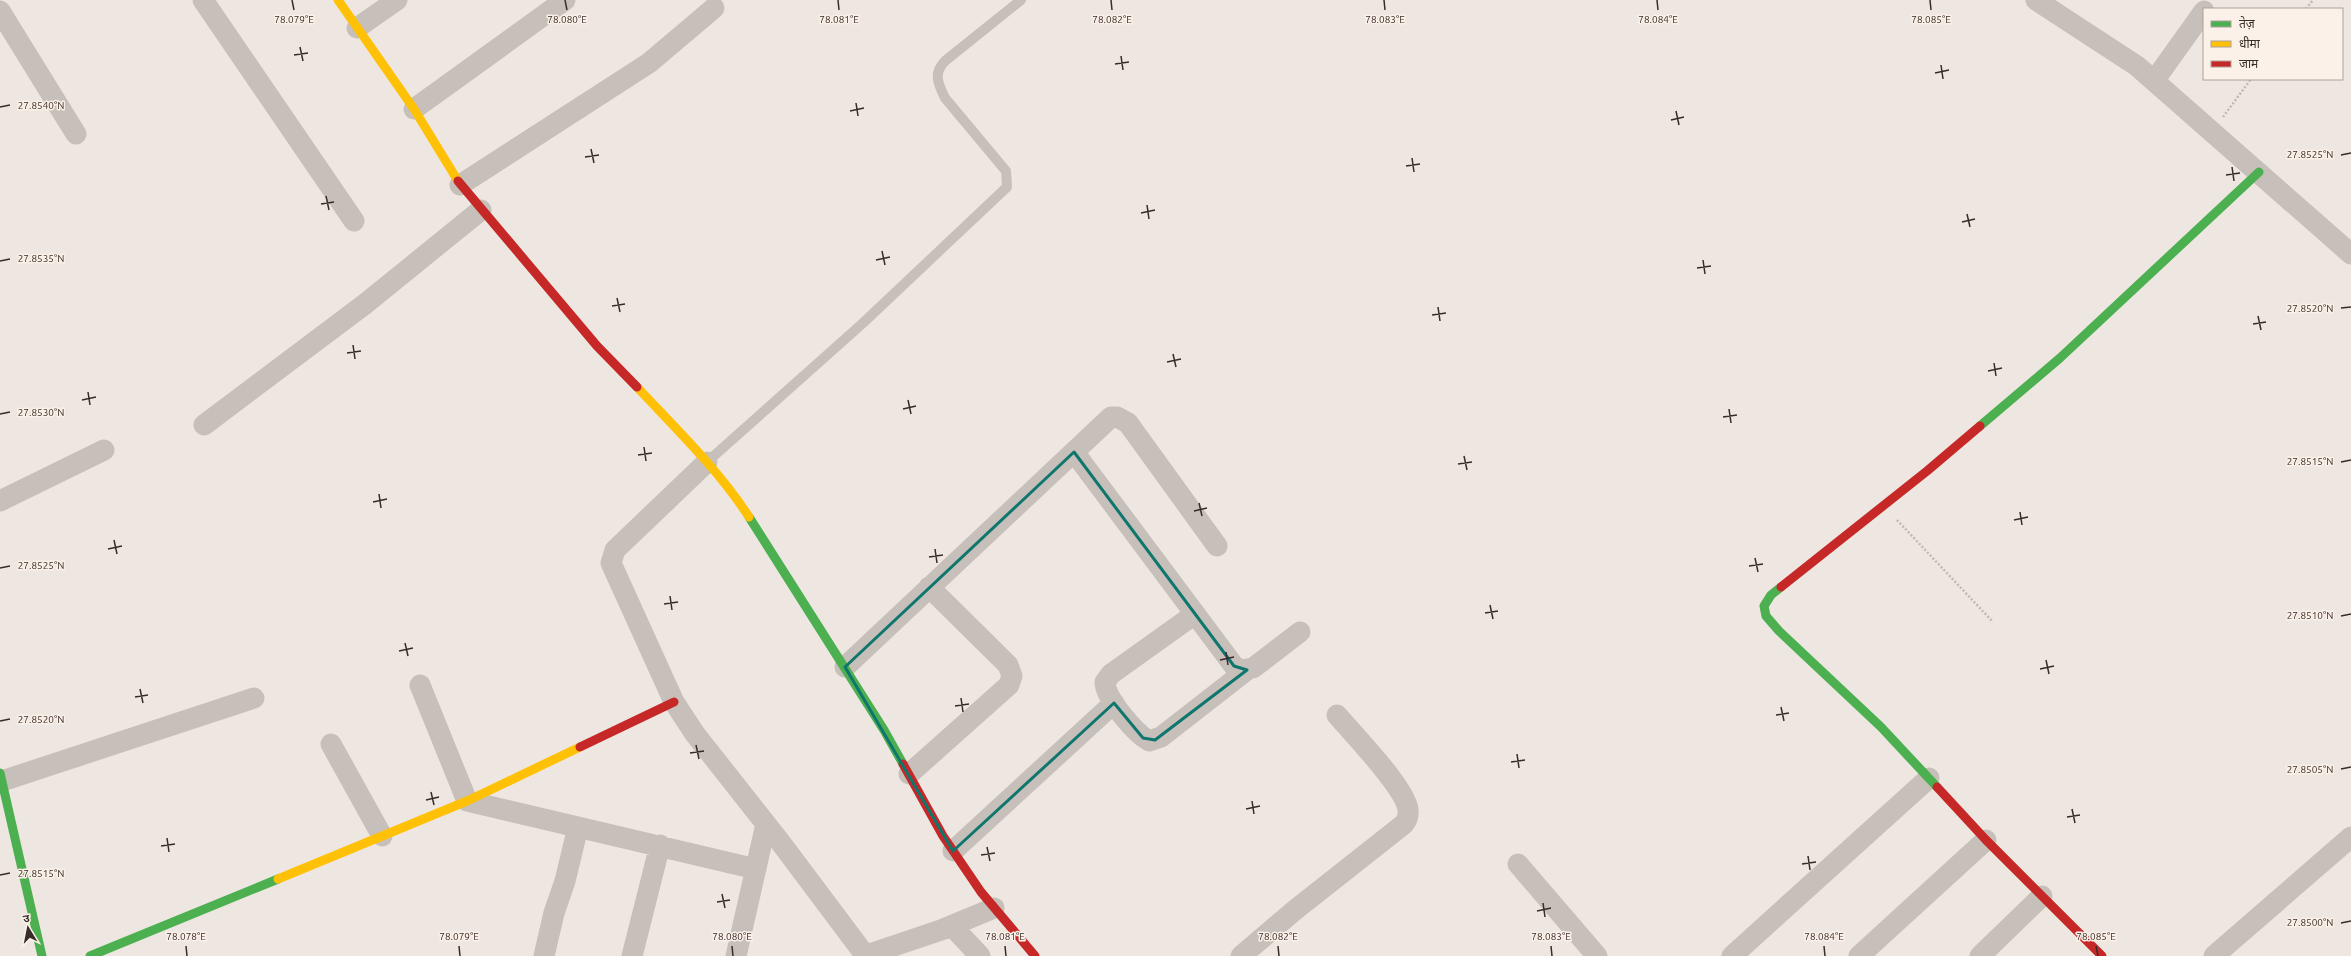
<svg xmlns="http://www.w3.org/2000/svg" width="2351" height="956" font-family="Ubuntu,'Noto Sans Devanagari',sans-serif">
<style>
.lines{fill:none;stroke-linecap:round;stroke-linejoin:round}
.path{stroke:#c0b8b2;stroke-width:2.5;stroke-dasharray:2 2;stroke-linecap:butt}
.lane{stroke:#c7bfba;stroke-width:10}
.street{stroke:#c7bfba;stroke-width:21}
.fast{stroke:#4caf50;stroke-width:9}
.slow{stroke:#ffc107;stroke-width:9}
.jam{stroke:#c62828;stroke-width:9}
.marked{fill:none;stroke:#0f766e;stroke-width:3;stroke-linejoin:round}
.ticks{fill:none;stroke:#382c28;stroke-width:1.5}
.ticks-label{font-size:10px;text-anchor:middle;fill:#382c28;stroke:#fbf1e8;stroke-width:3;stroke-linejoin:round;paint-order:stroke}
</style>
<rect width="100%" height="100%" fill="#eee7e1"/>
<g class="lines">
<!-- path -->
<path class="path" d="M2306 9 2313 0
M2223 117 2251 79
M1897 520 1993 622"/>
<!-- lane -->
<path class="lane" d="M707 462 863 323 1007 187 1006 171 945 98C938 84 933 73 945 61L1021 0"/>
<!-- street -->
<path class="street" d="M203 0 354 221
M2036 0 2137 66 2351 254
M0 11 76 134
M357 28 397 0
M2154 81 2204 11
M414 109 565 0
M460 185 649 63 714 8
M204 425 365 304 481 210
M1074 452 1234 666 1241 670 1253 668 1300 632
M707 462 615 550 611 563 674 702 695 734 781 843 865 955
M0 501 104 450
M1195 614 1111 674 1105 682C1105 698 1135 733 1149 741L1161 737 1247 670
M845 667 1111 417H1117L1128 423 1217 546
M420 685 467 801 756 869
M331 744 382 836
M909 774 1009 685 1012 676 1008 665 929 587
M2 781 254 698
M953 851 1114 703
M1518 864 1597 956
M952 926 980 956
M544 956 554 913 565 881 578 827
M632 956 660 845
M736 956 766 824
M864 956 941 930 994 908
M1241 956 1295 910 1404 824C1407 820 1409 816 1408 810 1406 788 1353 734 1337 715
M1732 956 1929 778
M1859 956 1986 840
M1980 956 2042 896
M2214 956 2351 837"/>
<!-- fast -->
<path class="fast" d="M1980 426 2060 358 2259 172
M749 517 884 730 903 764
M1781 587 1771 595 1764 606 1766 616 1779 631 1881 727 1937 787
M0 773 42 956
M90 956 278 879"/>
<!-- slow -->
<path class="slow" d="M338 0 414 109 458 181
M637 387C676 429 718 469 749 517
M278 879 467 801 580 747"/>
<!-- jam -->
<path class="jam" d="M458 181 597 346 637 387
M1781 587 1927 471 1980 426
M580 747 674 702
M903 764 943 836 981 892 1035 956
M1937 787 1986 840 2102 956"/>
</g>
<!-- marked area -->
<path class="marked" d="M1074 452 1234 666 1247 670 1155 740 1143 738 1114 703 953 851 845 667Z"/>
<!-- ticks -->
<path class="ticks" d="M292 0 294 10M565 0 567 10M838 0 839 10M1111 0 1112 10M1384 0 1385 10M1657 0 1658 10M1930 0 1931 10M300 47 303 61M294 55 308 53M1121 56 1123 70M1115 64 1129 62M1941 65 1943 79M1935 73 1949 70M856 103 858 116M0 107 10 105M850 111 864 108M1676 111 1679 125M1671 120 1684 117M591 149 594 163M2341 155 2351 153M585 157 599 155M1412 158 1414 172M1406 166 1420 164M2232 167 2234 181M2226 175 2240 173M326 196 329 210M321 204 334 202M1147 205 1149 219M1141 213 1155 210M1967 214 1970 227M1962 222 1975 219M882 251 885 265M876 260 890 257M1703 260 1705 274M0 261 10 259M1697 268 1711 266M617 298 620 312M612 306 625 304M1438 307 1440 321M2341 308 2351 307M1432 315 1446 313M2258 316 2261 330M2253 324 2266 322M353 345 355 359M347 353 361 351M1173 354 1176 367M1167 362 1181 359M1994 363 1996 376M1988 371 2002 368M88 392 90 405M82 400 96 397M908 400 911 414M903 409 916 406M1729 409 1731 423M0 414 10 412M1723 417 1737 415M644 447 646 461M638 455 652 453M1464 456 1467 470M2341 462 2351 460M1458 464 1472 462M379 494 381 508M373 502 387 499M1199 503 1202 516M1194 511 1207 508M2020 512 2022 525M2014 520 2028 517M114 540 117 554M108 549 122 546M935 549 937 563M929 557 943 555M1755 558 1758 572M1749 566 1763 564M0 568 10 566M670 596 672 610M664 604 678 602M1490 605 1493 619M1485 613 1498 611M2341 616 2351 614M405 643 408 656M399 651 413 648M1226 652 1228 665M1220 660 1234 657M2046 660 2049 674M2040 669 2054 666M140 689 143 703M135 697 148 695M961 698 963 712M955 706 969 704M1781 707 1784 721M1776 715 1789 713M0 721 10 719M696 745 699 759M690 753 704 751M1517 754 1519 768M1511 762 1525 760M2341 769 2351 767M431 792 434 805M426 800 439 797M1252 801 1254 814M1246 809 1260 806M2072 809 2075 823M2067 817 2080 815M167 838 169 852M161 846 175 844M987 847 990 861M981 855 995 853M1808 856 1810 870M1802 864 1816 862M0 875 10 873M722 894 725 908M717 902 730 900M1543 903 1545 917M1537 911 1551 908M2341 923 2351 921M186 946 187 956M459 946 460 956M732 946 733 956M1005 946 1006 956M1278 946 1279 956M1551 946 1552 956M1824 946 1825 956M2096 946 2098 956"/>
<g class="ticks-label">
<text x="294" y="23">78.079°E</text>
<text x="567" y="23">78.080°E</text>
<text x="839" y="23">78.081°E</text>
<text x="1385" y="23">78.083°E</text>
<text x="1658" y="23">78.084°E</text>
<text x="1931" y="23">78.085°E</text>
<text x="1112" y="23">78.082°E</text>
<text x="41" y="109">27.8540°N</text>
<text x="2310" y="158">27.8525°N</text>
<text x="41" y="262">27.8535°N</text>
<text x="2310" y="312">27.8520°N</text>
<text x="41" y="416">27.8530°N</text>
<text x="2310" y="465">27.8515°N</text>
<text x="41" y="569">27.8525°N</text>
<text x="2310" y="619">27.8510°N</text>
<text x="41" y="723">27.8520°N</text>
<text x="2310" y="773">27.8505°N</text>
<text x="41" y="877">27.8515°N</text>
<text x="2310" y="926">27.8500°N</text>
<text x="186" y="940">78.078°E</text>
<text x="459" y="940">78.079°E</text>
<text x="732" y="940">78.080°E</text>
<text x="1005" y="940">78.081°E</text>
<text x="1278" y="940">78.082°E</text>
<text x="1551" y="940">78.083°E</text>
<text x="1824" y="940">78.084°E</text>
<text x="2096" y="940">78.085°E</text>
</g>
<!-- legend -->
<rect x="2203" y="8" width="140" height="72" fill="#fbf1e8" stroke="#ada29b"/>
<rect x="2211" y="21" width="20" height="6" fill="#4caf50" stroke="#ada29b"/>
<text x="2239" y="28" font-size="12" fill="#382c28">तेज़</text>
<rect x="2211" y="41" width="20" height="6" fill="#ffc107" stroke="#ada29b"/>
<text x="2239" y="48" font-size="12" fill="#382c28">धीमा</text>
<rect x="2211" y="61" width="20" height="6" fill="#c62828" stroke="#ada29b"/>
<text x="2239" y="68" font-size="12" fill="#382c28">जाम</text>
<!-- north arrow -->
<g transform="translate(28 928) rotate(350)" stroke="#fbf1e8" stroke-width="3" paint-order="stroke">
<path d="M0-3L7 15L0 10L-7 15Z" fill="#382c28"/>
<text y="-6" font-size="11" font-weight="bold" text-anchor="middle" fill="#382c28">उ</text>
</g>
</svg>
